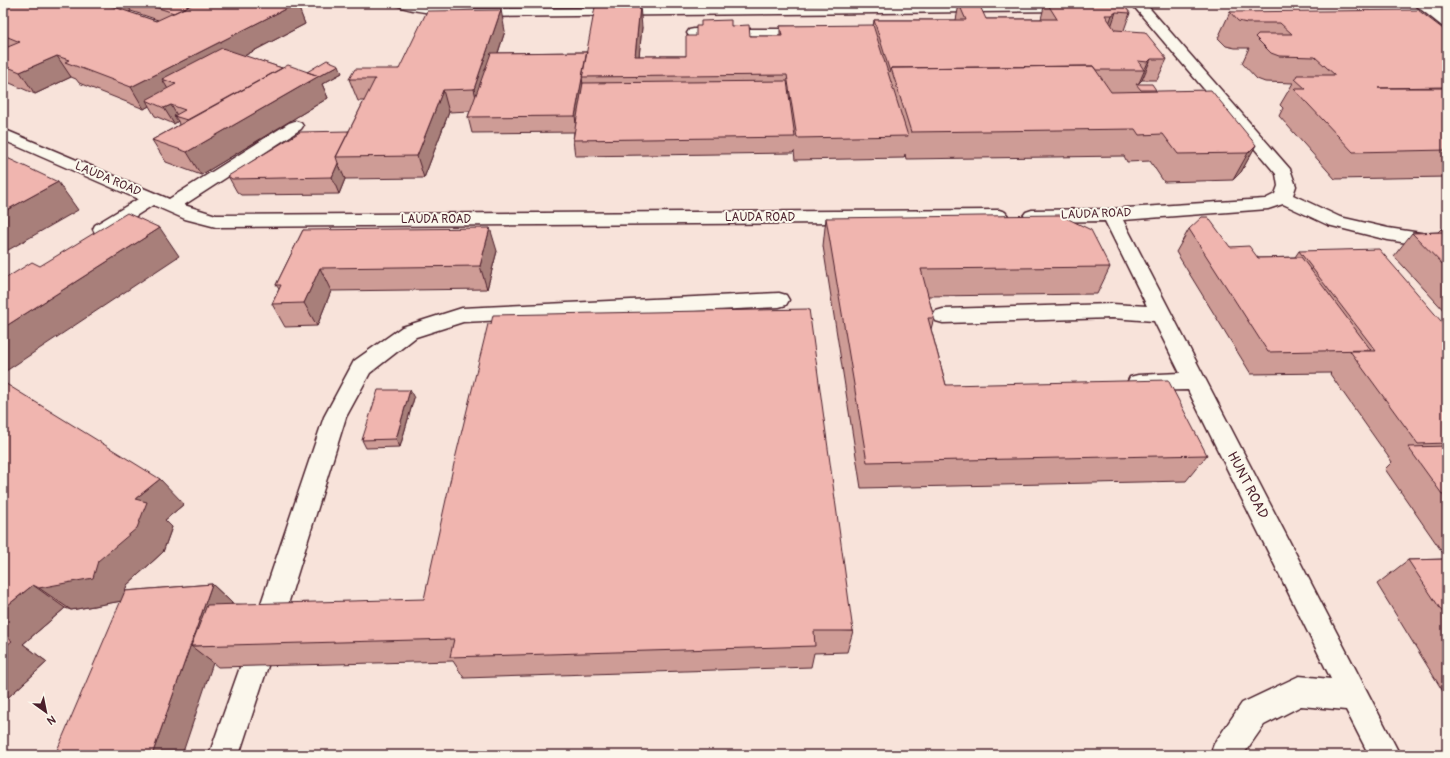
<svg xmlns="http://www.w3.org/2000/svg" width="1450" height="758" font-family="Pangolin,sans-serif">
<style>
.built{fill:#f8e3da}
.lines{fill:none;stroke-linecap:round;stroke-linejoin:round}
.minor-casing{stroke:#4a1f2b;stroke-width:3}
.major-casing{stroke:#4a1f2b;stroke-width:3}
.minor{fill:#fbf7ec;fill-rule:evenodd}
.major{fill:#fbf7ec;fill-rule:evenodd}
.wall{fill:#ce9c96;stroke:#4a1f2b;fill-rule:evenodd}
.shaded-wall{fill:#a87f7a;stroke:#4a1f2b}
.building{fill:#f0b5af;stroke:#4a1f2b}
.labels{text-anchor:middle;dominant-baseline:central;stroke-width:4;stroke-linejoin:round;paint-order:stroke}
.far-street-label{font-size:12px;fill:#4a1f2b;stroke:#fbf7ec}
.street-label{font-size:14px;fill:#4a1f2b;stroke:#fbf7ec}
</style>
<rect width="100%" height="100%" fill="#fbf7ec"/>
<filter id="ink" filterUnits="userSpaceOnUse"><feTurbulence type="fractalNoise" baseFrequency=".025" numOctaves="2"/><feDisplacementMap in="SourceGraphic" scale="8" xChannelSelector="R" yChannelSelector="G"/><feConvolveMatrix kernelMatrix="1 2 1 2 8 2 1 2 1" color-interpolation-filters="sRGB"/></filter>
<g filter="url(#ink)">
<!-- built -->
<path class="built" d="M3 3H1362L1447 73V755H3Z"/>
<g class="lines">
<defs>
<path id="minor" d="M394 3C421 3 447 7 473 9L1073 3 1080 7 1073 11 473 17C460 16 400 12 394 3Z
M1131 3H1145L1290 169 1296 186 1293 195 1340 217 1388 228 1447 237V249L1388 240 1328 225 1283 204 1268 209 1123 220 1400 755H1369L1346 710 1301 706 1264 725 1243 755H1210L1214 744 1242 703 1299 676 1331 679 1188 390 1138 391 1130 389 1127 383 1130 377 1138 375 1180 373 1154 321 1112 318 943 323 936 321 933 316 936 311 943 309 1112 304 1147 306 1105 221 1032 222 1026 220 1023 216 1026 212 1032 210 1111 209 1265 199 1275 194 1278 186 1276 174Z
M1426 3H1442L1447 7V17L1442 16Z
M694 29H810L815 30 817 33 815 36 810 37 689 36 687 33 689 30Z
M295 121 301 123 303 126 301 129 184 205 216 215 999 210 1005 212 1008 216 1005 220 999 222 216 227 185 219 153 205 109 233 102 235 95 233 93 229 95 225 138 199 3 140V129L169 199 289 123Z
M779 293 786 295 789 300 786 305 779 307 463 322 416 337 370 373 346 417 281 627 277 636 267 640 257 636 253 627 324 417 354 361 402 327 462 308Z
M254 652 264 656 268 666 239 755H209L244 656Z"/>
<path id="major" d="M1413 3H1428L1447 17V27L1442 26Z"/>
</defs>
<!-- minor casing -->
<use href="#minor" class="minor-casing"/>
<!-- major casing -->
<use href="#major" class="major-casing"/>
<!-- minor -->
<use href="#minor" class="minor"/>
<!-- major -->
<use href="#major" class="major"/>
</g>
<!-- wall -->
<path class="wall" d="M3 3H296L305 24 244 56 282 68 307 72 342 73 322 84 328 98 201 175 166 162 152 140 179 125 178 121 174 124 155 116 149 106 144 109 79 83 76 79 71 77 35 94 3 80ZM131 11 158 20 156 21 128 12Z
M1045 3H1122L1130 13 1124 30 1167 59 1157 80H1142L1139 83H1138V84L1156 90V91L1256 145 1241 172 1233 180 1164 182 1150 161 1127 162 1124 156 906 159 905 154 904 158 795 160 794 151 793 153 575 156 573 140 574 132 472 133 468 117 470 111 449 112 424 178 345 179 339 194 241 195 237 192 228 176 349 131 364 101H358L349 79 399 69 505 31 498 53 587 52 642 27 639 56H686L696 36 731 26 750 36H780V26L873 27 874 20H956L959 4 986 19H1041Z
M1230 12 1447 32V177L1335 179 1279 116 1283 108 1280 105 1293 83 1265 82 1257 79 1242 63 1249 48H1235L1226 46 1218 38Z
M826 218 1110 267 1097 294 928 296 934 318 931 329 946 385 1207 455 1186 481 861 488 823 246Z
M1189 229 1230 247 1258 258 1295 257 1299 251 1447 328V698L1377 584 1408 560 1447 559 1385 469 1392 462 1330 374 1331 373 1251 374 1176 252Z
M1441 229H1447V314L1394 256 1412 233 1438 232Z
M303 230 497 251 487 289 331 291 317 326 285 327 272 304 279 289 276 285Z
M3 382 184 504 165 520 172 527 163 552 127 585 125 591 212 584 232 603V604L853 631 847 652 814 653 811 667 464 678 453 661 218 667 213 663 121 601 71 610 65 608 23 644 47 662 3 702Z
M414 398 400 447 366 448 362 440Z"/>
<!-- shaded-wall -->
<path class="shaded-wall" d="M96 3H127L131 11 107 21Z
M297 3 305 24 179 90 176 84 162 79 171 94 146 100 149 106 144 109 131 87Z
M640 6 642 27 637 78 635 56Z
M501 10 505 31 479 111 474 89Z
M1116 12 1109 33 1105 36 1112 15Z
M3 42 12 54 3 58Z
M57 56 71 77 35 94 20 72Z
M1151 59 1142 80 1139 83 1148 62Z
M339 65 342 73 322 84 328 98 201 175 187 152 319 76Z
M582 77 584 93 577 132 575 116Z
M443 90 449 112 424 178 417 156Z
M171 105 178 117 174 116 178 121 174 124 164 108Z
M1256 145 1241 172 1233 180 1248 153Z
M338 163 345 179 339 194 332 177Z
M58 182 78 210 3 253V212Z
M160 228 179 256 3 373V328Z
M490 228 497 251 487 289 480 266Z
M320 268 331 291 317 326 304 303Z
M410 390 414 398 400 447 396 439Z
M160 479 184 504 165 520 172 527 163 552 127 585 122 601 71 610 39 588 98 561 135 499Z
M212 584 232 603 218 645 191 646 213 663 182 755H152Z
M33 585 65 608 23 644 47 662 3 702V609Z"/>
<!-- building -->
<path class="building" d="M3 3H102L156 21 195 3H297L131 87 65 62 69 60 57 56 20 72 3 65V49L20 42 3 35Z
M143 3H195L174 13Z
M1047 3H1122L1130 13 1116 12 1112 15H1105L1115 30 1145 32 1167 59H1151L1148 62 1138 61 1144 70H1096L1093 66 891 68 890 72 874 20H966L959 4H979L986 19H1057Z
M640 6 635 56H686V36H696V26H701V21L731 20V26L749 25 750 36H782L780 26 873 25 908 136 797 138 787 75 582 77 595 7Z
M501 10 474 89 443 90 417 156 336 157 375 79H349L355 69H399L427 11Z
M1418 10 1447 32V87L1378 88H1447V150L1353 152 1294 89H1306L1295 79 1297 75H1335L1315 57 1279 56 1271 53 1255 37 1258 34H1292L1280 23H1247L1238 21 1230 12Z
M222 48 282 68 187 120 174 116 185 110 171 105 164 108 146 100 176 84 162 79Z
M587 52 575 116 468 117 491 53Z
M327 60 339 65 319 76 307 72Z
M288 65 319 76 187 152 152 140Z
M1093 66 1111 92 1211 90 1256 145 1248 153 1178 154 1163 134 1139 135 1135 129 911 132 891 68Z
M787 81 795 137 573 140 583 83Z
M1136 84H1152L1156 90H1141Z
M349 131 336 157 338 163 332 177 232 179 228 176 300 132Z
M3 156 58 182 3 212Z
M127 213 160 228 3 328V280L32 262 40 266Z
M1060 215 1091 230 1110 267 921 269 934 318H928L946 385 1168 380 1207 455 867 462 826 218Z
M1202 217H1208L1230 247 1249 246 1258 258 1301 257 1371 350 1268 352 1189 229Z
M490 228 480 266 320 268 304 303 272 304 281 285H276L303 230Z
M1441 229H1447V269L1412 233 1445 232Z
M1379 249 1447 328V443L1418 444 1350 351H1376L1299 251Z
M809 309 853 631H814L815 646 450 657 454 639 191 646 207 605 424 599 455 459 488 324H491L493 315Z
M3 382 160 479 135 499 147 502 137 528 98 561 93 578 39 588 33 585 3 609Z
M378 390H410L396 439 362 440Z
M1447 446V501L1408 447Z
M1447 559V619L1408 560Z
M212 584 152 755H55L125 591Z
M3 634 12 641 3 648Z"/>
</g>
<g class="labels">
<!-- far-street labels -->
<g class="far-street-label">
<text transform="translate(108 179) rotate(23)">LAUDA ROAD</text>
<text transform="translate(1096 214) rotate(-2)">LAUDA ROAD</text>
<text x="760" y="217">LAUDA ROAD</text>
<text x="436" y="219">LAUDA ROAD</text>
</g>
<!-- street labels -->
<g class="street-label">
<text transform="translate(1248 485) rotate(63)">HUNT ROAD</text>
</g>
</g>
<!-- margin -->
<rect width="1450" height="758" fill="none" stroke="#fbf7ec" stroke-width="16"/>
<rect x="8" y="8" width="1434" height="742" fill="none" stroke="#4a1f2b" stroke-width="1.5" filter="url(#ink)"/>
<!-- north arrow -->
<g transform="translate(46 712) rotate(147)" stroke="#fbf7ec" stroke-width="3" paint-order="stroke">
<path d="M0-3L7 15L0 10L-7 15Z" fill="#4a1f2b"/>
<text y="-6" font-size="11" font-weight="bold" text-anchor="middle" fill="#4a1f2b">N</text>
</g>
</svg>
